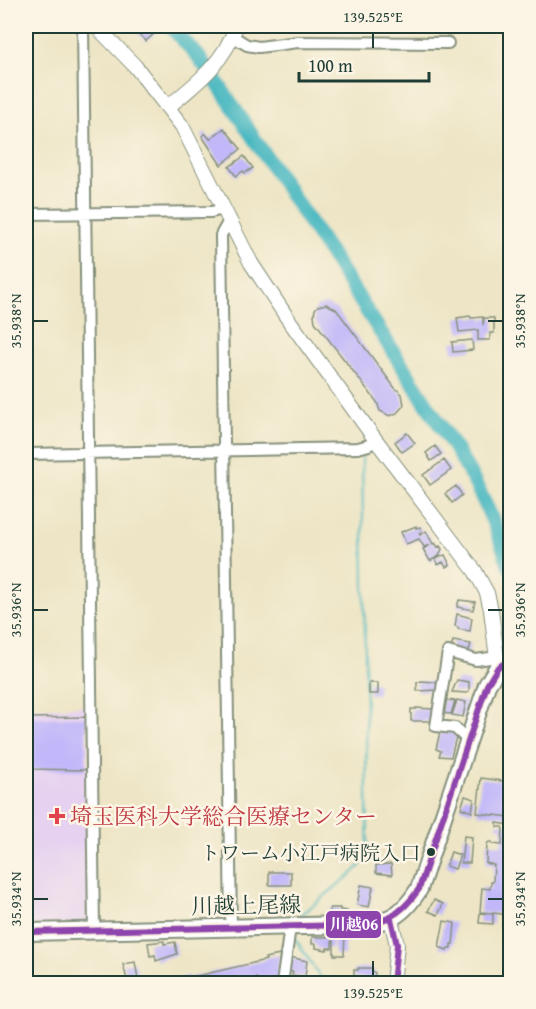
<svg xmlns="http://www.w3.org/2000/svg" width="536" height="1009" font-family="'Gentium Book Plus','Noto Serif JP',serif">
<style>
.built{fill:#e6d2f0}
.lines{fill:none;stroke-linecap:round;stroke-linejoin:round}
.stream{stroke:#49b8c1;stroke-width:2}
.river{stroke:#49b8c1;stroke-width:15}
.building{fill:#c1b7f9}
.minor-casing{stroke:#86917c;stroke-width:14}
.tertiary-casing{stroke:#86917c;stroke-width:16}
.primary-casing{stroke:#86917c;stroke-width:20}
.minor{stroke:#fff;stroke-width:10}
.tertiary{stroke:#fff;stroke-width:14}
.primary{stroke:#fff;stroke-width:16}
.bus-1-casing{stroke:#fcf5e5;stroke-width:10}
.bus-1{stroke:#8e44ad;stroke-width:6}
.ticks{fill:none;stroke:#1f3d34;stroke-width:2}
.health-dot{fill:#e0444e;stroke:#fcf5e5;stroke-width:2}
.bus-dot{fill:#1f3d34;stroke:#fcf5e5;stroke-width:2}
.labels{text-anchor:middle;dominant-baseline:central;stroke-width:5;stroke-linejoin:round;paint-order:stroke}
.bus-label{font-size:20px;fill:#1f3d34;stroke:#fcf5e5;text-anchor:end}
.health-label{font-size:22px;fill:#be3a42;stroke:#fcf5e5;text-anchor:start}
.street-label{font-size:22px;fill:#1f3d34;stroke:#fcf5e5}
.line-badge{stroke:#fcf5e5;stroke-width:2}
.badge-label{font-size:16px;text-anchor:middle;font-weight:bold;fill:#fff}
.neatline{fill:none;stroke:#1f3d34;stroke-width:2}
.ticks-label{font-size:15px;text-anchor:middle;fill:#1f3d34}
</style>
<rect width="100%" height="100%" fill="#fcf5e5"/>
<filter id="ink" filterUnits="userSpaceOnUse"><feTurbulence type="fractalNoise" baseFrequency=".0167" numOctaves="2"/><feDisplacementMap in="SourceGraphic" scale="12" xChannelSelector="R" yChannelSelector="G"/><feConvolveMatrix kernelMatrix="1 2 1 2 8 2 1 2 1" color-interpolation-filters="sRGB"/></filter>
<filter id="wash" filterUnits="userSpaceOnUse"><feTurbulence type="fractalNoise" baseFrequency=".008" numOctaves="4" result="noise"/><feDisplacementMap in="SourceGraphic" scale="24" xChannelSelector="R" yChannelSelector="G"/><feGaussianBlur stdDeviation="1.35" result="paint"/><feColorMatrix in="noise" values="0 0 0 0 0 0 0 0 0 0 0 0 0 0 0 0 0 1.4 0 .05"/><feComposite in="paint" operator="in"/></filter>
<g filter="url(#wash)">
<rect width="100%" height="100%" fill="#ede5c5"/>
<!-- built -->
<path class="built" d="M87 706 91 925H26V708Z"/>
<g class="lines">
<!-- stream -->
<path class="stream" d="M300 916 355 871 368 857 362 454
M294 937 325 984"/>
<!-- river -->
<path class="river" d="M170 26 198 56 216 81 335 261 458 453C480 489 497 527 510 567"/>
</g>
<g id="blocks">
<!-- building -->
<path class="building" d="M131 26H149L155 33 146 41Z
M224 128 241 149 221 165 202 136 205 133 210 139Z
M244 156 253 168 245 173 243 171 236 176 229 167Z
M326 304 336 309 395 388 402 394 404 405 397 413 390 416 380 411 377 402 315 322 314 315 315 309 318 306Z
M470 316 471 318 483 317V325L484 318H494V333H490V340H478V330L459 332 457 318Z
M472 340 473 350 453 352 452 342Z
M407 433 415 443 402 452 395 442Z
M435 446 441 454 431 461 426 453Z
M444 460 451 470 430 485 423 475Z
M456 486 462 495 452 503 445 494Z
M416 526V528L420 527 422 531 419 533 420 535 426 531 433 544 435 543 438 547 440 546 442 549 439 556 430 561 423 549 430 545 424 547 419 539 406 544 401 532Z
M445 555 450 565 446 567 443 562 438 565 435 559Z
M459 600 475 602 473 610 457 607Z
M457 614 472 618 470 631 458 629V627L455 626Z
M453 641 471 644 468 654 451 649Z
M457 680 469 682V691L467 693 452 692Z
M421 681 436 682 438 690 417 691V682H421Z
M369 683H378V694H369Z
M443 700 455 701 451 714 440 713Z
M457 700 466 702 463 717 452 715Z
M505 705H510V723H505Z
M416 708 433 709 431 721H411V709H416Z
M86 717V768L84 770 30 769V718Z
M504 727H510V778H504Z
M445 731 457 733 451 757 439 756 441 751 436 749 440 732 444 733Z
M481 778 510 782V817L477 813Z
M465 796 474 799 472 812 461 808Z
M497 823 510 825V928H502L503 914 480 912 482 888 490 889 491 882H493L494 865 486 863 487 844 489 842H492V844L502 845 503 827H497Z
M464 836 472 837 470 863H461Z
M451 852 460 855 455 869 446 866Z
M391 864 392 875 376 873V865Z
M269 872H291V885H269Z
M361 885 373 887 369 907 357 905Z
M434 900 443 904 438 915 428 911Z
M330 908H340V910L347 911V917H330Z
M480 913 493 914V924L479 923Z
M444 921 455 923 453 944H451V948H448L447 950 439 947Z
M334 934H345L344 955H334V941H332V948H327V950L316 948V944H312V937H334Z
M164 941V944L175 942 177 954 156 961 155 955 150 956 148 943Z
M280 955 277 984H258L256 978 231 984H174L173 980 188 976V978L266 960 265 958Z
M290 957 307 961 305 977 292 975 293 972 287 971Z
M135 962 139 984H128L123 964Z
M358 968H372V971L375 973V979L354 977V970H358Z"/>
</g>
</g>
<g filter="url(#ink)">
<use href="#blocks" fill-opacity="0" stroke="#86917c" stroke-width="1.5"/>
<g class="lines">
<defs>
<path id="minor" d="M83 26 94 931
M232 36 247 45 259 47 298 42 448 43
M26 214 211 212 224 209
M230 219 221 235 231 928
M26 454 358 448 369 445 375 439
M468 740 455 728 436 726 448 652 476 660 497 657
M282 984 290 927"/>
<path id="tertiary" d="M96 26 135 66 182 126 251 263 288 319 375 439 475 571 487 593 491 610 498 667
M168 107C196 84 225 62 236 26
M391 919 397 945 393 984"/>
<path id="primary" d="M26 932 350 925C385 923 400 920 419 889L487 685 498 667 510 660"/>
</defs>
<!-- minor casing -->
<use href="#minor" class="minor-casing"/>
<!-- tertiary casing -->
<use href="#tertiary" class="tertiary-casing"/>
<!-- primary casing -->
<use href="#primary" class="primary-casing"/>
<!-- minor -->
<use href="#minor" class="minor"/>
<!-- tertiary -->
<use href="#tertiary" class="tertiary"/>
<!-- primary -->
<use href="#primary" class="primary"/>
<defs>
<path id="bus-1" d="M391 919 397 945 393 984
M26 932 350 925C384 923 399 918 419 889L487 685 498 667 510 660"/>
</defs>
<!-- bus-1 casing -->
<use href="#bus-1" class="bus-1-casing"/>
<!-- bus-1 -->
<use href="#bus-1" class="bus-1"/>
</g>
</g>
<!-- ticks -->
<path class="ticks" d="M373 33V48M33 321H48M488 321H503M33 610H48M488 610H503M33 899H48M488 899H503M373 961V976"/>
<!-- markers -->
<path class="health-dot" d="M54 807h6v6h6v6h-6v6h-6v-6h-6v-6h6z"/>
<circle class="bus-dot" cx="431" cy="852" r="5"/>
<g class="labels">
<!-- bus labels -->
<g class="bus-label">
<text x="420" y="852">トワーム小江戸病院入口</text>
</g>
<!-- health labels -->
<g class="health-label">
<text x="70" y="816">埼玉医科大学総合医療センター</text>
</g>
<!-- street labels -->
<g class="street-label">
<text transform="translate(246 905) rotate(-1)">川越上尾線</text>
</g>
</g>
<rect class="line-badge" x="325" y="910" width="57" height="29" rx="6" fill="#8e44ad"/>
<g class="badge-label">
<text x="354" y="930">川越06</text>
</g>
<!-- margin -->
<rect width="536" height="1009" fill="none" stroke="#fcf5e5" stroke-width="66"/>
<!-- scale -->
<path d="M299 72v9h130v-9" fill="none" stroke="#1f3d34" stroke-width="3"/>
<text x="308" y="72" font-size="18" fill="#1f3d34" stroke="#fcf5e5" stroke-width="4.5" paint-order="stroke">100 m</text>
<rect x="33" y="33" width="470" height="943" class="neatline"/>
<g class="ticks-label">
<text x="373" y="22">139.525°E</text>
<text transform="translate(16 321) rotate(-90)" y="5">35.938°N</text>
<text transform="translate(520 321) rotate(-90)" y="5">35.938°N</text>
<text transform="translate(16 610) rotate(-90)" y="5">35.936°N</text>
<text transform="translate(520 610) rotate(-90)" y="5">35.936°N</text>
<text transform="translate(16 899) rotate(-90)" y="5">35.934°N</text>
<text transform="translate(520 899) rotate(-90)" y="5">35.934°N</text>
<text x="373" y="998">139.525°E</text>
</g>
</svg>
